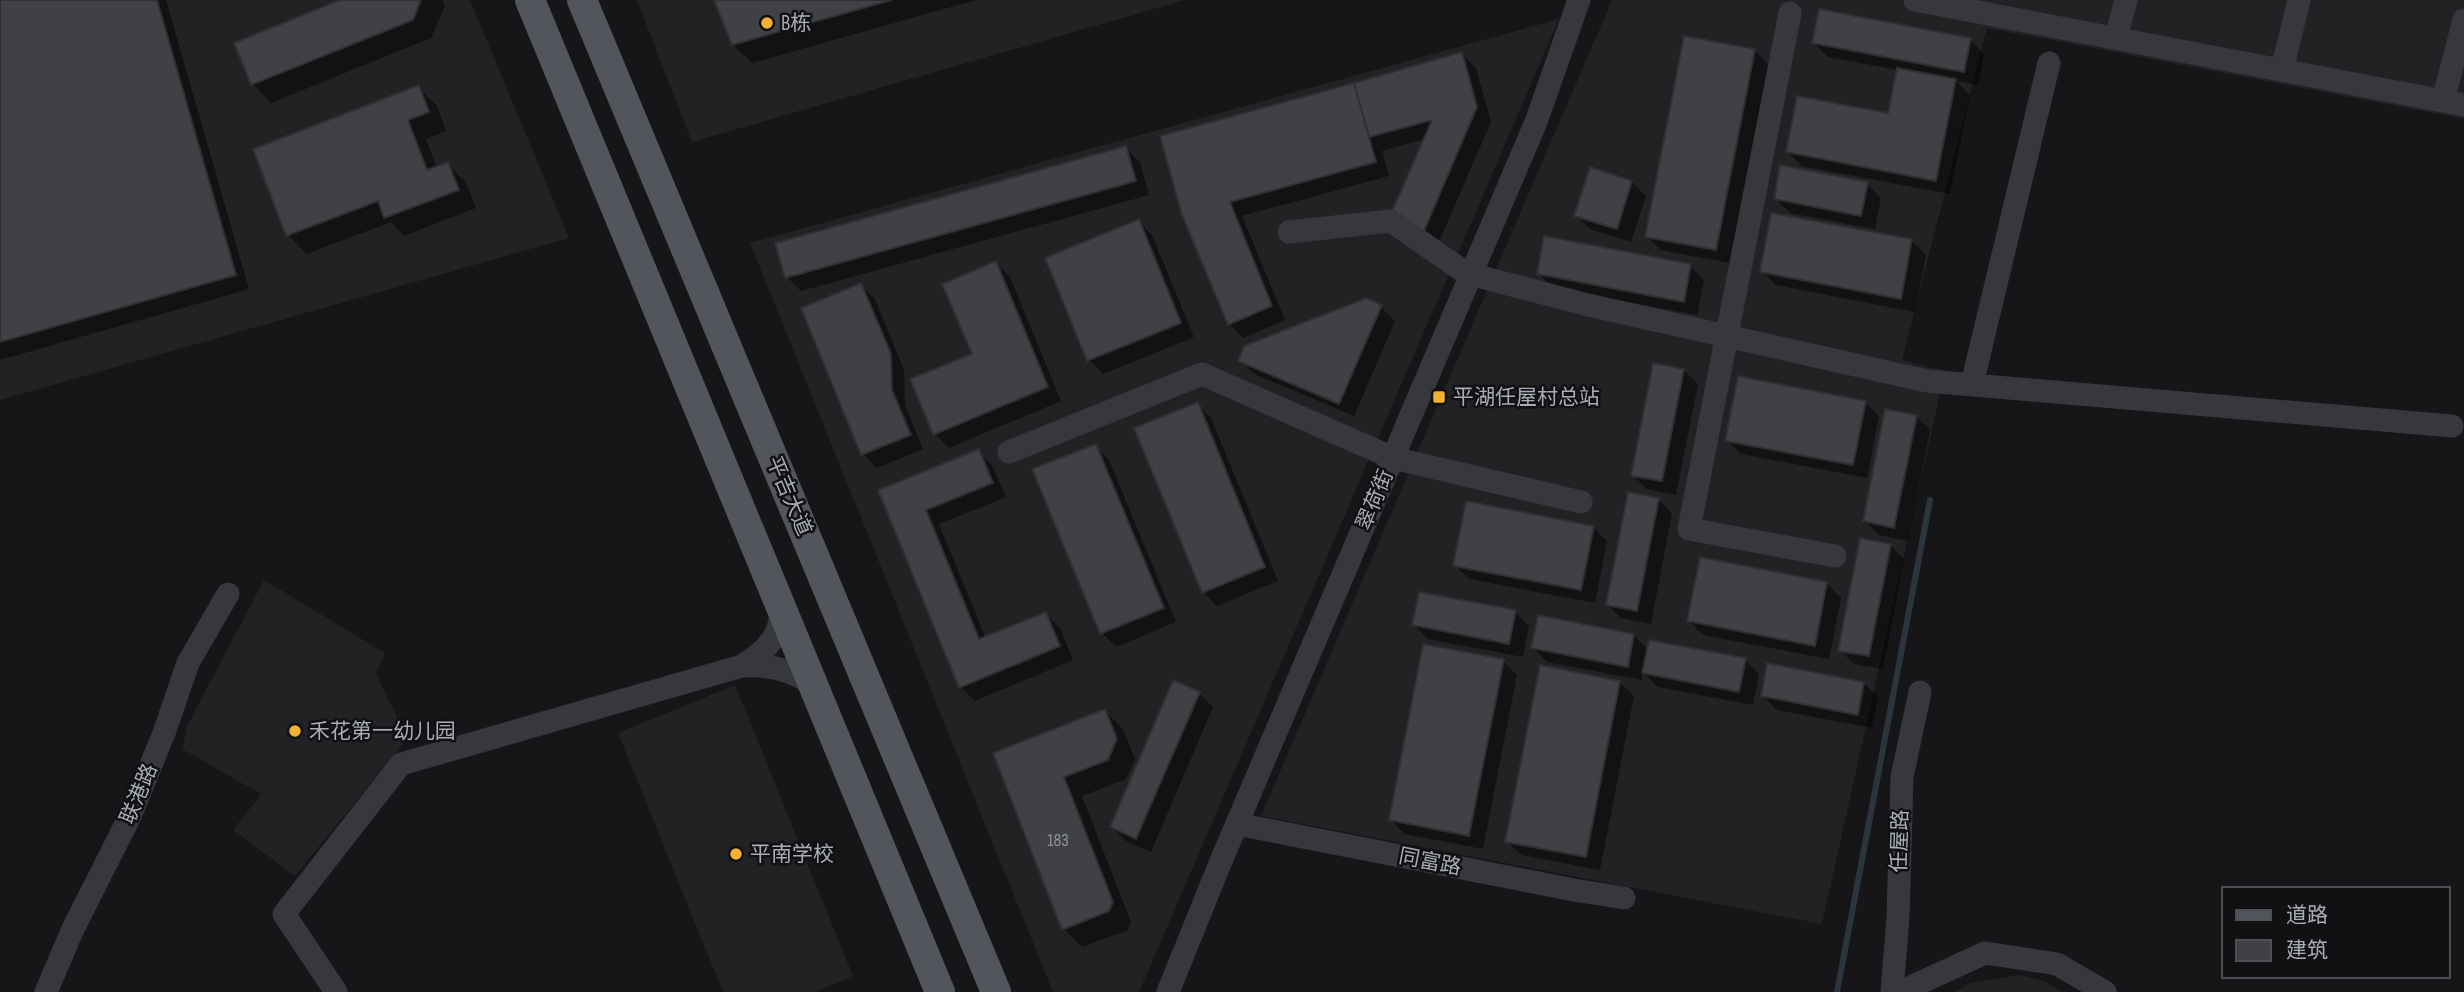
<svg xmlns="http://www.w3.org/2000/svg" width="2464" height="992" font-family="'Sofia Sans Condensed','Noto Sans SC',sans-serif">
<style>
.built{fill:#222225}
.shadow{fill:#0007}
.lines{fill:none;stroke-linecap:round;stroke-linejoin:round}
.stream{stroke:#2c353c;stroke-width:6}
.building{fill:#404145;stroke:#303034;stroke-width:2}
.minor{stroke:#37383d;stroke-width:23}
.major{stroke:#53555c;stroke-width:30}
.poi-dot{fill:#f2b134;stroke:#111113;stroke-width:2.5}
.labels{text-anchor:middle;dominant-baseline:central;stroke-width:5;stroke-linejoin:round;paint-order:stroke}
.number-label{font-size:18px;fill:#8e929b}
.poi-label{font-size:21px;fill:#a8adb8;stroke:#111113;text-anchor:start}
.street-label{font-size:21px;fill:#a8adb8;stroke:#111113}
</style>
<rect width="100%" height="100%" fill="#161618"/>
<!-- built -->
<path class="built" d="M0 0H470L569 238 0 400Z
M637 0H1185L692 142Z
M1612 0H2464V119L1987 28 1902 360 1945 371 1822 924 1261 816Z
M1559 19 1139 992H1053L750 243Z
M264 580 385 653 376 673 407 739 295 876 233 830 261 794 182 749 188 724Z
M735 685 853 976 814 992H723L618 733Z
M2020 975 2045 981 2062 992H1955L1970 983Z"/>
<!-- shadow -->
<path class="shadow" d="M0 0H166L249 289 0 360Z
M344 0H442L445 6 431 38 271 103 253 84Z
M716 0H976L752 63 733 45Z
M1970 39 1984 54 1978 85 1956 81 1970 95 1950 194 1802 166 1788 152 1890 115 1898 70 1828 57 1814 43Z
M1755 51 1769 65 1730 263 1661 250 1646 236Z
M1462 54 1476 68 1491 122 1438 244 1406 230 1425 139 1382 151 1389 176 1242 216 1285 320 1243 338 1229 324 1184 215Z
M418 87 437 106 446 131 426 139 437 169 448 164 466 183 476 208 404 236 391 222 306 254 288 235Z
M1126 148 1140 162 1149 195 801 291 787 277Z
M1632 182 1646 196 1631 242 1590 229 1576 215Z
M1867 184 1881 198 1875 229 1790 213 1776 199Z
M1138 221 1152 235 1194 337 1103 374 1089 360 1047 259Z
M1912 241 1926 255 1915 312 1776 285 1762 271Z
M996 263 1010 277 1061 401 949 448 935 434 974 355Z
M1690 266 1704 280 1697 315 1553 288 1539 274Z
M861 285 875 299 904 370 905 405 923 449 877 468 863 454Z
M1381 307 1395 321 1354 416 1254 374 1240 360Z
M1684 370 1698 384 1676 495 1647 489 1632 475Z
M1865 402 1879 416 1867 478 1741 454 1727 440Z
M1197 404 1211 418 1278 581 1217 606 1203 592Z
M1916 416 1930 430 1908 541 1879 535 1865 521Z
M1095 446 1109 460 1176 622 1116 647 1102 633Z
M978 451 992 465 1006 497 939 524 986 639 1046 614 1060 628 1073 660 975 701 961 687 880 491Z
M1658 499 1672 513 1651 624 1621 618 1607 604Z
M1593 527 1607 541 1595 603 1469 579 1455 565Z
M1890 545 1904 559 1883 669 1854 664 1840 650Z
M1827 583 1841 598 1829 659 1703 635 1689 621Z
M1515 612 1529 626 1523 657 1428 639 1414 625Z
M1634 635 1648 650 1745 660 1759 674 1753 705 1658 687 1643 672 1642 680 1547 662 1533 648Z
M1503 661 1517 675 1483 849 1405 834 1391 820Z
M1620 682 1634 696 1600 870 1521 855 1507 841Z
M1864 683 1878 697 1872 728 1777 710 1763 696Z
M1199 693 1213 707 1151 852 1126 841 1112 827Z
M1105 711 1123 729 1135 759 1126 779 1082 796 1131 922 1128 930 1082 947 1064 929 995 754Z"/>
<g class="lines">
<!-- stream -->
<path class="stream" d="M1837 992 1930 500"/>
</g>
<!-- building -->
<path class="building" d="M0 0H157L236 275 0 342Z
M340 0H421L413 20 251 85 234 43Z
M714 0H892L732 45Z
M1819 9 1971 38 1964 72 1812 43Z
M1684 36 1755 49 1716 250 1645 237Z
M1462 52 1477 107 1424 231 1390 216 1432 120 1369 137 1354 83Z
M1897 68 1956 79 1936 181 1786 152 1797 96 1888 113Z
M1354 83 1376 162 1230 202 1272 306 1228 325 1182 215 1160 136Z
M419 85 429 112 408 120 427 170 448 162 459 190 384 218 378 201 286 236 253 149Z
M1126 146 1136 181 785 278 775 243Z
M1780 165 1868 182 1861 216 1774 199Z
M1590 167 1632 181 1617 229 1574 216Z
M1771 213 1912 239 1901 299 1760 272Z
M1139 219 1181 323 1087 361 1045 258Z
M1544 236 1691 264 1684 302 1537 274Z
M996 261 1048 387 933 435 910 379 972 354 942 284Z
M861 283 891 354 892 390 911 435 861 455 801 308Z
M1366 298 1382 305 1339 404 1238 361 1244 346Z
M1653 363 1684 369 1662 481 1631 476Z
M1738 376 1866 401 1853 465 1725 441Z
M1198 402 1265 567 1202 593 1134 428Z
M1885 409 1917 415 1894 528 1863 521Z
M1096 444 1164 608 1100 634 1032 469Z
M979 449 993 483 926 510 979 639 1046 612 1060 646 959 688 878 490Z
M1628 492 1659 498 1637 611 1606 605Z
M1466 501 1594 526 1581 590 1453 566Z
M1860 538 1891 544 1869 656 1838 651Z
M1700 557 1827 582 1815 646 1687 621Z
M1419 592 1516 610 1509 644 1412 625Z
M1538 615 1634 634 1628 667 1531 648Z
M1649 640 1746 658 1739 692 1642 673Z
M1423 644 1504 659 1469 836 1389 820Z
M1767 663 1864 682 1858 715 1761 696Z
M1540 665 1620 681 1586 857 1505 842Z
M1173 680 1200 692 1136 839 1110 827Z
M1105 709 1117 739 1108 760 1064 777 1113 902 1109 911 1062 930 993 753Z"/>
<g class="lines">
<!-- minor -->
<path class="minor" d="M1915 0 2464 105
M1790 13 1689 529 1835 556
M2116 38 2126 0
M2282 70 2299 0
M2443 101 2464 20
M1289 232 1391 221 1466 273 1588 305 1927 381 2452 426
M1972 384 2049 63
M1009 452 1202 374 1393 458 1581 502
M742 666C767 650 779 638 782 609
M1237 824 1574 890 1624 898
M46 992 72 931 131 814 164 733 188 663 228 594
M336 992 284 914 401 764 742 666C769 664 792 670 814 685
M1168 992 1221 861 1536 122 1579 0
M1892 992 1898 918 1902 777 1920 692
M1907 992 1913 986 1985 953 2057 964 2105 992"/>
<!-- major -->
<path class="major" d="M530 0 940 992
M582 0 996 992"/>
</g>
<!-- markers -->
<g class="poi-dot">
<circle cx="767" cy="23" r="7"/>
<rect x="1432" y="390" width="14" height="14" rx="3.5"/>
<circle cx="295" cy="731" r="7"/>
<circle cx="736" cy="854" r="7"/>
</g>
<g class="labels">
<!-- number labels -->
<g class="number-label">
<text x="1058" y="840">183</text>
</g>
<!-- poi labels -->
<g class="poi-label">
<text x="781" y="23">B栋</text>
<text x="1453" y="397">平湖任屋村总站</text>
<text x="309" y="731">禾花第一幼儿园</text>
<text x="750" y="854">平南学校</text>
</g>
<!-- street labels -->
<g class="street-label">
<text transform="translate(789 496) rotate(67)">平吉大道</text>
<text transform="translate(1375 500) rotate(-67)">翠荷街</text>
<text transform="translate(139 794) rotate(-67)">联港路</text>
<text transform="translate(1900 841) rotate(-88)">任屋路</text>
<text transform="translate(1430 862) rotate(11)">同富路</text>
</g>
</g>
<!-- legend -->
<rect x="2222" y="887" width="228" height="91" fill="#111113" stroke="#4d4f55" stroke-width="2"/>
<rect x="2236" y="910" width="35" height="10" fill="#53555c" stroke="#4d4f55" stroke-width="2"/>
<text x="2286" y="922" font-size="21" fill="#a8adb8">道路</text>
<rect x="2236" y="940" width="35" height="21" fill="#404145" stroke="#4d4f55" stroke-width="2"/>
<text x="2286" y="957" font-size="21" fill="#a8adb8">建筑</text>
</svg>
